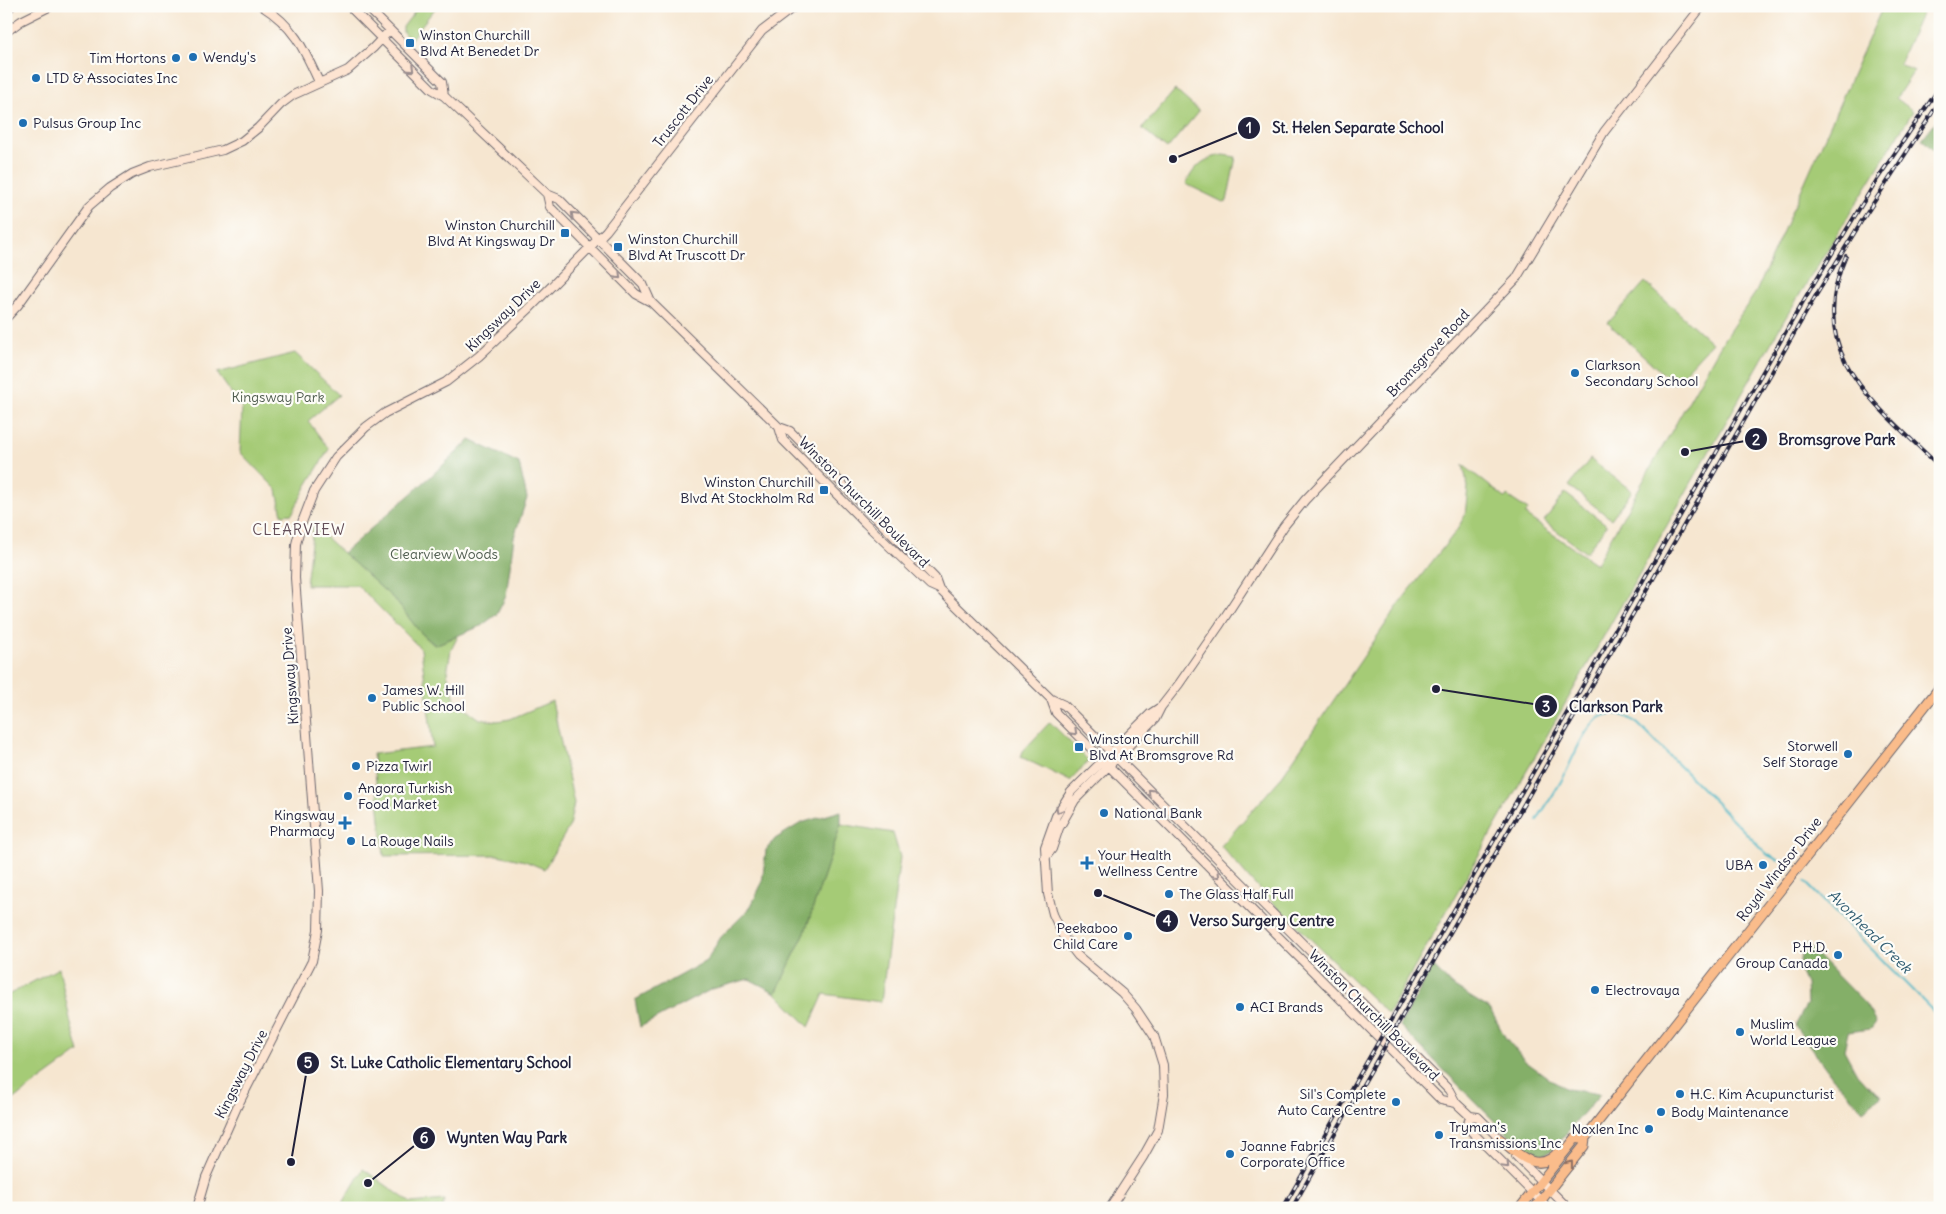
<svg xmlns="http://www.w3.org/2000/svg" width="1946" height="1214" font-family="Delius,sans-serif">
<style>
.green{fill:#a5cb76;stroke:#647658}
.forest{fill:#84af67;stroke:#536851}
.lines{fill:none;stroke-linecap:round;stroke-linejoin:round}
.stream{stroke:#4bb7c6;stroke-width:2}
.secondary-casing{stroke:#6c676f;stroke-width:10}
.primary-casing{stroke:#6c676f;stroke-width:11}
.highway-casing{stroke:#6c676f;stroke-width:12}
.secondary{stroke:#fde4d1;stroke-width:8}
.primary{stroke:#fabc8b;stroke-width:9}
.highway{stroke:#fabc8b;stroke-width:10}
.rail-casing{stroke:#22223b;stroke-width:4}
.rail{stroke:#fdfcf7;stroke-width:2;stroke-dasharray:5.5;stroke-linecap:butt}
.oneway{stroke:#9a8d8e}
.oneway2{stroke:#8e6f63}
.poi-dot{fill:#1f6fb2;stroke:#fdfcf7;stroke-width:2}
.labels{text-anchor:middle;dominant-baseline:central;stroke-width:4.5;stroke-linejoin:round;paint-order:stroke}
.poi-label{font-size:14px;fill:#22223b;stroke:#fdfcf7;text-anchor:start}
.street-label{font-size:14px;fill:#22223b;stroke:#fdfcf7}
.park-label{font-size:14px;fill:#505d50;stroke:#fdfcf7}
.neighbourhood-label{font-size:15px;letter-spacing:1px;fill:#644f59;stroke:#fdfcf7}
.water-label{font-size:15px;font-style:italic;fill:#325e73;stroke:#fdfcf7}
.leader{fill:none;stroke:#22223b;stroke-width:2}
.callout-dot{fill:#22223b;stroke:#fdfcf7;stroke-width:2}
.mark-label{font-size:15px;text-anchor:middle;font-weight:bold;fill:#fff}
.callout-label{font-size:15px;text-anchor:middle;font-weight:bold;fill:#22223b;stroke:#fdfcf7;stroke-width:4.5;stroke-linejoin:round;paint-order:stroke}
</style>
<rect width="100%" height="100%" fill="#fdfcf7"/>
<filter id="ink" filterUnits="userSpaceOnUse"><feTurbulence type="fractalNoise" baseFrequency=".02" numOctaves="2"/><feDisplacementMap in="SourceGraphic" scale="10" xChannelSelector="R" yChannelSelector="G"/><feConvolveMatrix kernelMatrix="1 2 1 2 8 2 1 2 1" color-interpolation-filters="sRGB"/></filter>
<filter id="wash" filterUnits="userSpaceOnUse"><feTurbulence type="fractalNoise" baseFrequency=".0096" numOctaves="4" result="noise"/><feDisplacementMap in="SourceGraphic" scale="20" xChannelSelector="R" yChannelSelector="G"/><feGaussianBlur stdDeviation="1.12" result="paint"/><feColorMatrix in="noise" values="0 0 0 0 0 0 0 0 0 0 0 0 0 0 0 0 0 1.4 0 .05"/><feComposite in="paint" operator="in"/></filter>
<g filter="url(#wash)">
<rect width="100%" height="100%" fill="#f6e6d0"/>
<!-- green -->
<path class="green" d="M419 6H437L410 40 403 32V27Z
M1883 6H1925L1899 64 1914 71 1896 98 1913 111 1786 317 1388 1014 1253 883 1221 846 1280 779 1402 600 1457 530 1465 515 1468 487 1463 465 1505 498 1507 496 1528 510 1525 515 1596 564 1724 339 1756 292Z
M1175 90 1199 111 1167 149 1142 128Z
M1223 155 1236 157 1227 201 1223 202 1186 184C1194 166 1204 158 1223 155Z
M1645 282 1712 343 1674 384 1608 323Z
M295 353 339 395 308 421 329 449 306 487 292 514 282 515 277 490 240 452 242 408 217 373Z
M1590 459 1632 491 1611 519 1569 486Z
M1565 493 1607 525 1586 553 1544 521Z
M313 526 395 600 420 632 434 645 458 636 451 650 447 673 456 702 480 719 497 721 510 719 552 701 574 803 569 827 544 869 525 861 498 855 384 856 373 754 433 747 421 649 357 585H306Z
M1050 722 1089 761 1070 781 1021 757 1023 751Z
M841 824 893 833 900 857 881 1002 824 994 809 1027 776 993 805 932Z
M59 968 71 1024 79 1052 6 1105V996Z
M363 1169 411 1203 445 1200 442 1208H340Z"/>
<!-- forest -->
<path class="forest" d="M1940 116V141L1934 151 1922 139Z
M470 440 519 463 527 498 514 537 506 596 497 614 481 626 435 645 420 632 395 600 343 553 429 478Z
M841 811V824L805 932 776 993 749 979 712 989 640 1027 635 1000 706 961 721 937 750 908 762 883 766 850 775 839 801 823Z
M1806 944 1865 1004 1876 1022 1871 1029 1848 1032 1844 1050 1857 1074 1866 1084 1882 1095 1863 1110 1833 1078 1795 1026 1807 1004 1806 984 1798 967 1802 950Z
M1433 966 1451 985 1490 1009 1505 1037 1525 1061 1554 1082 1567 1089 1600 1094 1550 1152 1541 1156 1527 1154 1400 1026Z"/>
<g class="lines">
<!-- stream -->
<path class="stream" d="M1537 820C1546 805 1557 790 1565 774 1580 744 1596 691 1638 724L1768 855 1778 860
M1805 882 1940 1018"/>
</g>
</g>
<g filter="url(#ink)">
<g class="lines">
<defs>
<path id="secondary" d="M262 6C294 26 304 49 319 82
M349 6 432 89 444 96 547 194 559 199 643 284 651 302
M366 6 442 82 444 96
M6 32 21 21 51 6
M547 194 550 207 636 294 651 302 779 427 790 431 935 578 939 589
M6 318 18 305 89 206 110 188 132 174 150 167 223 150 242 141 258 128 281 104 293 95 348 70 373 48 390 30
M779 427 783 440 865 523 930 585 939 589 1051 699 1064 705 1449 1090 1456 1103 1470 1116 1478 1117 1503 1142
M1051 699 1056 713 1441 1100 1456 1103
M1045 858 1052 849 1059 828 1075 800 1155 719 1161 707 1179 684 1219 626 1284 526 1305 500 1516 279 1604 132 1702 6
M1470 1116 1467 1127 1548 1208
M1516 1156 1568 1208
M197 1208 206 1177 237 1107 312 961 318 930 319 891 295 578 296 544 301 525 314 491 336 457 366 427 385 413 446 382 479 356 531 307 606 231 762 31 795 6
M1110 1208 1143 1157 1158 1130 1164 1094 1163 1065 1154 1036 1136 1009 1122 993 1078 956 1064 938 1053 914 1048 894 1045 847 1056 816 1071 792 1150 714 1159 708"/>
<path id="primary" d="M1500 1139C1517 1154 1539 1176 1559 1151
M1520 1208 1575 1139 1585 1138
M1535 1208 1584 1146 1585 1138 1940 687"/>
<path id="highway" d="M6 9 10 6"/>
</defs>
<!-- secondary casing -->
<use href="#secondary" class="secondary-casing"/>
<!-- primary casing -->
<use href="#primary" class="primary-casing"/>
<!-- highway casing -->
<use href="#highway" class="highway-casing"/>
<!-- secondary -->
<use href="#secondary" class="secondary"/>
<!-- primary -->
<use href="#primary" class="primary"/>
<!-- highway -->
<use href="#highway" class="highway"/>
<defs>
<path id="rail" d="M1846 256C1802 354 1878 406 1940 467
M1283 1208 1808 293 1878 178 1940 87
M1292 1208 1815 297 1861 222 1940 101"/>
</defs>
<!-- rail casing -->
<use href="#rail" class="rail-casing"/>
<!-- rail -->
<use href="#rail" class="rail"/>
</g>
<!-- one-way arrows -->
<defs><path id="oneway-chevron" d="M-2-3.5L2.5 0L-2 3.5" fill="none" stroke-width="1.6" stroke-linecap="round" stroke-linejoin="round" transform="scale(1.25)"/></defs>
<g class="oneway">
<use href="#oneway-chevron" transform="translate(411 69) rotate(44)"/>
<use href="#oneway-chevron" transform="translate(574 215) rotate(-135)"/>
<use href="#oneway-chevron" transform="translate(618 276) rotate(45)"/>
<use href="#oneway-chevron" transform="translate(1074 732) rotate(45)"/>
<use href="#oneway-chevron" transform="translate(1151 792) rotate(-135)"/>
<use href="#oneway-chevron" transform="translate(1059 810) rotate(119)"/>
<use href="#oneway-chevron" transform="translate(1217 875) rotate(45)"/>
<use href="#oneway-chevron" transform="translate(1506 1165) rotate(45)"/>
</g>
<use class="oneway2" href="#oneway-chevron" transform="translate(1570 1164) rotate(-52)"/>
</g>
<!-- markers -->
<g class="poi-dot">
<rect x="405" y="38" width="10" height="10" rx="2.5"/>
<circle cx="193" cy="57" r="5"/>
<circle cx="176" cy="58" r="5"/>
<circle cx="36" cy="78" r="5"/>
<circle cx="23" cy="123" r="5"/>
<rect x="560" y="228" width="10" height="10" rx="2.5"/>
<rect x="613" y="242" width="10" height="10" rx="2.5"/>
<circle cx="1575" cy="373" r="5"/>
<rect x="819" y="485" width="10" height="10" rx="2.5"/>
<circle cx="372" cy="698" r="5"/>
<rect x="1074" y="742" width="10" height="10" rx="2.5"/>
<circle cx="1848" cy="754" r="5"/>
<circle cx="356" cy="766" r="5"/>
<circle cx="348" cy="796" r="5"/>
<circle cx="1104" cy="813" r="5"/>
<path d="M342.5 815.5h5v5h5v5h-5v5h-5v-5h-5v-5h5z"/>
<circle cx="351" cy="841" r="5"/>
<path d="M1084.5 855.5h5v5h5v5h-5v5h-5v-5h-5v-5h5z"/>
<circle cx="1763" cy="865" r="5"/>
<circle cx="1169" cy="894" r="5"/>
<circle cx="1128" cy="936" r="5"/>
<circle cx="1838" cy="955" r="5"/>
<circle cx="1595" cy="990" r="5"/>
<circle cx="1240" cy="1007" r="5"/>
<circle cx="1740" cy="1032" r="5"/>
<circle cx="1680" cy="1094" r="5"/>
<circle cx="1396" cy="1102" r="5"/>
<circle cx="1661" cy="1112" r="5"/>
<circle cx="1649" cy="1129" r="5"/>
<circle cx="1439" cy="1135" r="5"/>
<circle cx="1230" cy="1154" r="5"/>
</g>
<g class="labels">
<!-- poi labels -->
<g class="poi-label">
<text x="420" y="35">Winston Churchill<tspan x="420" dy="16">Blvd At Benedet Dr</tspan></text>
<text x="203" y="57">Wendy's</text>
<text x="166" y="58" text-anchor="end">Tim Hortons</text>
<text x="46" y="78">LTD &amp; Associates Inc</text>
<text x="33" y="123">Pulsus Group Inc</text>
<text x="555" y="225" text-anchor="end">Winston Churchill<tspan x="555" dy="16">Blvd At Kingsway Dr</tspan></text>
<text x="628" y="239">Winston Churchill<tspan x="628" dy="16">Blvd At Truscott Dr</tspan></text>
<text x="1585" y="365">Clarkson<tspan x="1585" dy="16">Secondary School</tspan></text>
<text x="814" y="482" text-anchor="end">Winston Churchill<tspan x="814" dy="16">Blvd At Stockholm Rd</tspan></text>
<text x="382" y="690">James W. Hill<tspan x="382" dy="16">Public School</tspan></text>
<text x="1089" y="739">Winston Churchill<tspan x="1089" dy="16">Blvd At Bromsgrove Rd</tspan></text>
<text x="1838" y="746" text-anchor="end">Storwell<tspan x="1838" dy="16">Self Storage</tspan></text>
<text x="366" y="766">Pizza Twirl</text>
<text x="358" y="788">Angora Turkish<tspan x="358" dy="16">Food Market</tspan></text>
<text x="1114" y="813">National Bank</text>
<text x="335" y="815" text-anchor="end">Kingsway<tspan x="335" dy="16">Pharmacy</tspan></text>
<text x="361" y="841">La Rouge Nails</text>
<text x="1098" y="855">Your Health<tspan x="1098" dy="16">Wellness Centre</tspan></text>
<text x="1753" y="865" text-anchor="end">UBA</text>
<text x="1179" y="894">The Glass Half Full</text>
<text x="1118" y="928" text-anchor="end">Peekaboo<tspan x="1118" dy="16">Child Care</tspan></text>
<text x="1828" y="947" text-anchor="end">P.H.D.<tspan x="1828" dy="16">Group Canada</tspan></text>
<text x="1605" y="990">Electrovaya</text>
<text x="1250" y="1007">ACI Brands</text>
<text x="1750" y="1024">Muslim<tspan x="1750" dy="16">World League</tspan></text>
<text x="1386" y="1094" text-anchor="end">Sil's Complete<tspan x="1386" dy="16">Auto Care Centre</tspan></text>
<text x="1690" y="1094">H.C. Kim Acupuncturist</text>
<text x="1671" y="1112">Body Maintenance</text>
<text x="1449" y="1127">Tryman's<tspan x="1449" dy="16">Transmissions Inc</tspan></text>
<text x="1639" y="1129" text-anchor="end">Noxlen Inc</text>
<text x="1240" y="1146">Joanne Fabrics<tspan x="1240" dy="16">Corporate Office</tspan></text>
</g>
<!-- street labels -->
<g class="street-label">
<text transform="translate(683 111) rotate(-52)">Truscott Drive</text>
<text transform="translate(503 315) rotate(-44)">Kingsway Drive</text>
<text transform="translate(1428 353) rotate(-47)">Bromsgrove Road</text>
<text transform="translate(864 502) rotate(45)">Winston Churchill Boulevard</text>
<text transform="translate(290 676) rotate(-94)">Kingsway Drive</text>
<text transform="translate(1779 869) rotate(-52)">Royal Windsor Drive</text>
<text transform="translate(1374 1015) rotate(45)">Winston Churchill Boulevard</text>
<text transform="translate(241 1074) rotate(-63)">Kingsway Drive</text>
</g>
<!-- park labels -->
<g class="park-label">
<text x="278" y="397">Kingsway Park</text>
<text x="444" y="554">Clearview Woods</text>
</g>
<!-- neighbourhood labels -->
<g class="neighbourhood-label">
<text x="299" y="529">CLEARVIEW</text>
</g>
<!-- water labels -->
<g class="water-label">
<text transform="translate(1870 931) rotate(45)">Avonhead Creek</text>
</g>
</g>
<!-- callouts -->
<path class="leader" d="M1173 159L1249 128M1685 452L1756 439M1436 689L1546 706M1098 893L1167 921M291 1162L308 1063M368 1183L424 1138"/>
<g class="callout-dot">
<circle cx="1173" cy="159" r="5"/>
<circle cx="1685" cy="452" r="5"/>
<circle cx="1436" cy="689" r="5"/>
<circle cx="1098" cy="893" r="5"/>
<circle cx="291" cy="1162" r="5"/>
<circle cx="368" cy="1183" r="5"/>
<circle cx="1249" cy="128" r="12"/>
<circle cx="1756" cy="439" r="12"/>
<circle cx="1546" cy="706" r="12"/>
<circle cx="1167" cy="921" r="12"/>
<circle cx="308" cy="1063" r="12"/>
<circle cx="424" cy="1138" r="12"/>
</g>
<g class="mark-label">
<text x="1249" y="133">1</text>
<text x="1756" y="445">2</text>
<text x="1546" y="712">3</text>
<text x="1167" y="926">4</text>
<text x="308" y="1068">5</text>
<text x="424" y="1143">6</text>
</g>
<g class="callout-label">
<text x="1358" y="133">St. Helen Separate School</text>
<text x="1837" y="445">Bromsgrove Park</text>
<text x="1616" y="712">Clarkson Park</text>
<text x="1262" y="926">Verso Surgery Centre</text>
<text x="451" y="1068">St. Luke Catholic Elementary School</text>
<text x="507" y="1143">Wynten Way Park</text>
</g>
<!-- margin -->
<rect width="1946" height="1214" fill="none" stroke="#fdfcf7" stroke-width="25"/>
</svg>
